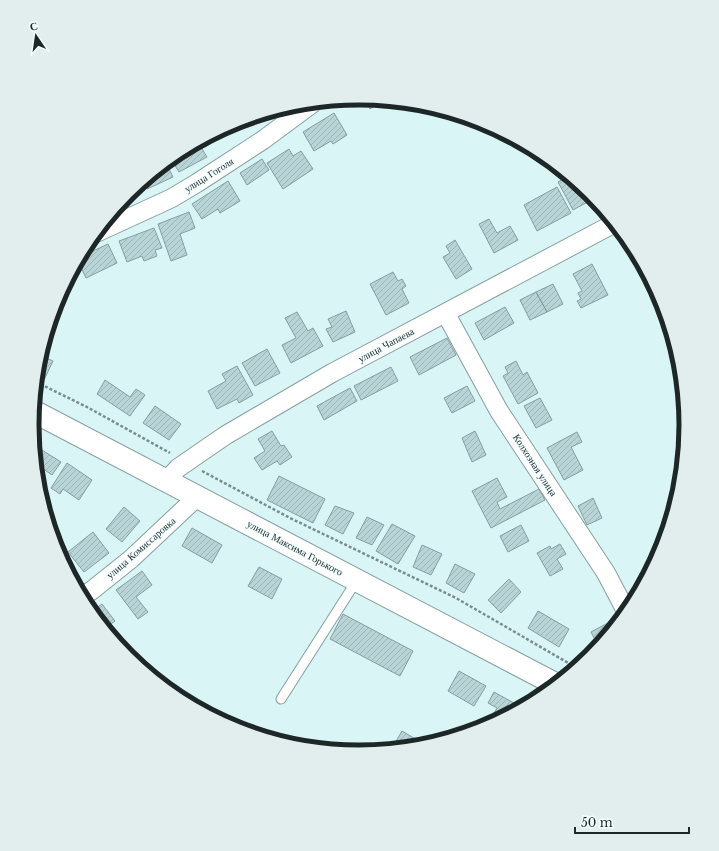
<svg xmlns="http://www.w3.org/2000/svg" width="719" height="851" font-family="'Libre Baskerville',serif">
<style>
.building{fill:url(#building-hatch);stroke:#859ea0}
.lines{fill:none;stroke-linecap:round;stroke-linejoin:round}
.service-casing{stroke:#869fa1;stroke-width:11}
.minor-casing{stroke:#869fa1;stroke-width:20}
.tertiary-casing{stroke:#869fa1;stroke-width:24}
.path{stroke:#798c8d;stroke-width:2.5;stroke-dasharray:3 2;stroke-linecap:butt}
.service{stroke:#fff;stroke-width:9}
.minor{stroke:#fff;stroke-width:18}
.tertiary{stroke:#fff;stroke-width:22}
.labels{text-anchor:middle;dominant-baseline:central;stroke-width:3;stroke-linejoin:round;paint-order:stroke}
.street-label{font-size:10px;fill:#1d2728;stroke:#f3feff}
.rim{fill:none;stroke:#1d2728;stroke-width:5}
</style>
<defs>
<pattern id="building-hatch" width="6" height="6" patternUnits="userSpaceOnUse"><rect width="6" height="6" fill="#b9d4d6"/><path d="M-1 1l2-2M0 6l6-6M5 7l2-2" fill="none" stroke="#9fb6b8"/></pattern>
</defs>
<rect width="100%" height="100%" fill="#d9f5f6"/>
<!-- building -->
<path class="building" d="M364 98 384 100 370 109Z
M430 106 444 110 435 115Z
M334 113 347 135 333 144 331 141 314 151 303 132Z
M233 124 235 127 205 147 201 141Z
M198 142 207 157 179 172 171 159 178 153Z
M289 149 293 156 301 151 313 169 283 189 267 163Z
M262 159 269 170 247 185 240 173Z
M166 163 173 177 147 189 143 181Z
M568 176 574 187 579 184 595 198 573 210 558 182Z
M228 181 240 201 220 213 218 209 202 219 192 204Z
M137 187 140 193 121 202 128 194Z
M557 187 571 213 537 231 524 205Z
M189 212 195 228 180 234 187 255 171 261 158 224Z
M489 219 497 233 510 226 518 240 494 253 479 224Z
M154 228 162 248 155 250 157 256 144 261 142 256 127 262 119 241Z
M455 240 472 269 456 279 443 257 450 253 446 246Z
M108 244 117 263 86 278 78 261 80 257Z
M592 264 608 295 581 308 577 301 581 299 578 293 582 291 573 274Z
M76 265 79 273 69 278Z
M393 272 398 281 402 279 406 286 402 289 409 303 386 315 370 284Z
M652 282 662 300 666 312 660 315 649 283Z
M553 284 563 304 547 312 536 292Z
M536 292 547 312 530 320 520 300Z
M505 307 514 323 484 340 475 323Z
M346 311 355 332 333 342 326 329 332 327 328 319Z
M297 312 308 331 313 328 323 346 291 363 282 345 296 338 285 318Z
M669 323 678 352 673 353 667 324Z
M447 338 456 355 419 375 410 357Z
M267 349 280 373 255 386 242 363Z
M40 355 53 361 44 380 37 377Z
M516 361 523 375 527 372 538 393 518 404 503 376 508 373 505 367Z
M237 366 253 395 239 403 237 399 217 409 208 391 226 381 222 374Z
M391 367 398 381 361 400 354 386Z
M681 369 685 405H682L674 371Z
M105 380 130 397 136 389 145 395 130 416 97 394Z
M467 386 475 401 452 413 444 398Z
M350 388 357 401 324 420 317 406Z
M540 398 552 420 536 428 524 406Z
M155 406 181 424 169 440 143 423Z
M272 431 281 446 284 445 292 457 280 465 277 461 262 470 254 458 265 451 258 439Z
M475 431 486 455 472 462 462 438Z
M577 432 582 442 571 447 583 470 564 480 547 448Z
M34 445 61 462 52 475 36 464Z
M67 463 92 480 79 500 63 489 60 494 51 488Z
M279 476 325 499 313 523 267 500Z
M497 478 507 497 497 502 500 509 539 489 545 500 491 528 472 491Z
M593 498 602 518 587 525 578 506Z
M335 506 354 513 343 534 325 525Z
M124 507 140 521 122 542 106 529Z
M367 517 384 525 372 545 356 538Z
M392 524 415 536 398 564 376 551Z
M521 525 529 541 508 552 500 536Z
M192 528 222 545 212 563 182 546Z
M93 532 109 553 84 572 68 552Z
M560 544 566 554 557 559 563 569 550 576 537 553 550 546 551 549Z
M422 545 442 554 431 575 413 567Z
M455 564 475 574 464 593 446 583Z
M259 567 282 579 272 599 248 586Z
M142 571 152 585 136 597 148 612 138 619 116 590Z
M509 579 521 592 501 613 488 600Z
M102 604 115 621 104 629 91 612Z
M538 611 569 629 559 647 528 628Z
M343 614 413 651 400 676 330 639Z
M619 617 621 621 599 648 591 632Z
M459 671 486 686 474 706 448 691Z
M494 692 523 708 489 726 487 725 497 708 488 703Z
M402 731 417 740 412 748 391 750Z"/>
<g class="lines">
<defs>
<path id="service" d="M281 699 357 580"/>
<path id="minor" d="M96 233 172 198 197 183 263 140 313 103
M446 314 499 411 606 573 627 613
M166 481 178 468 226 435 332 373 615 223
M81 596 91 591 131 559 197 497"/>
<path id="tertiary" d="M33 411 557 685"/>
</defs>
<!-- service casing -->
<use href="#service" class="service-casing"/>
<!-- minor casing -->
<use href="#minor" class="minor-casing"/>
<!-- tertiary casing -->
<use href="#tertiary" class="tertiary-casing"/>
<!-- path -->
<path class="path" d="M36 382 87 407 170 453
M202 471 290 518 456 598 577 668"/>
<!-- service -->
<use href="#service" class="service"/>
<!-- minor -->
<use href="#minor" class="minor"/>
<!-- tertiary -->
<use href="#tertiary" class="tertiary"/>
</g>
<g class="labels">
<!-- street labels -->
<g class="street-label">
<text transform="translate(209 175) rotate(-32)">улица Гоголя</text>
<text transform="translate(386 345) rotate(-28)">улица Чапаева</text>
<text transform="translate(535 465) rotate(57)">Колхозная улица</text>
<text transform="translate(141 548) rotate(-41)">улица Комиссаровка</text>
<text transform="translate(295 548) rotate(28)">улица Максима Горького</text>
</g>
</g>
<!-- crop -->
<path d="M0 0H719V851H0ZM39 425a320 320 0 1 1 640 0a320 320 0 1 1-640 0Z" fill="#e2edee" fill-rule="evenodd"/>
<path class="rim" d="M39 425a320 320 0 1 1 640 0a320 320 0 1 1-640 0Z"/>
<!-- north arrow -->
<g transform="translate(36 36) rotate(347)" stroke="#f3feff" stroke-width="3" paint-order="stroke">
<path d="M0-3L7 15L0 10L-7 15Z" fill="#1d2728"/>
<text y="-6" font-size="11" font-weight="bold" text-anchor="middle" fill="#1d2728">С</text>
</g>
<!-- scale -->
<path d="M575 827v6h114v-6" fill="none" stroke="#1d2728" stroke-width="2"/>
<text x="581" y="827" font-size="12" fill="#1d2728" stroke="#f3feff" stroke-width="3" paint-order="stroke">50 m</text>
</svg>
